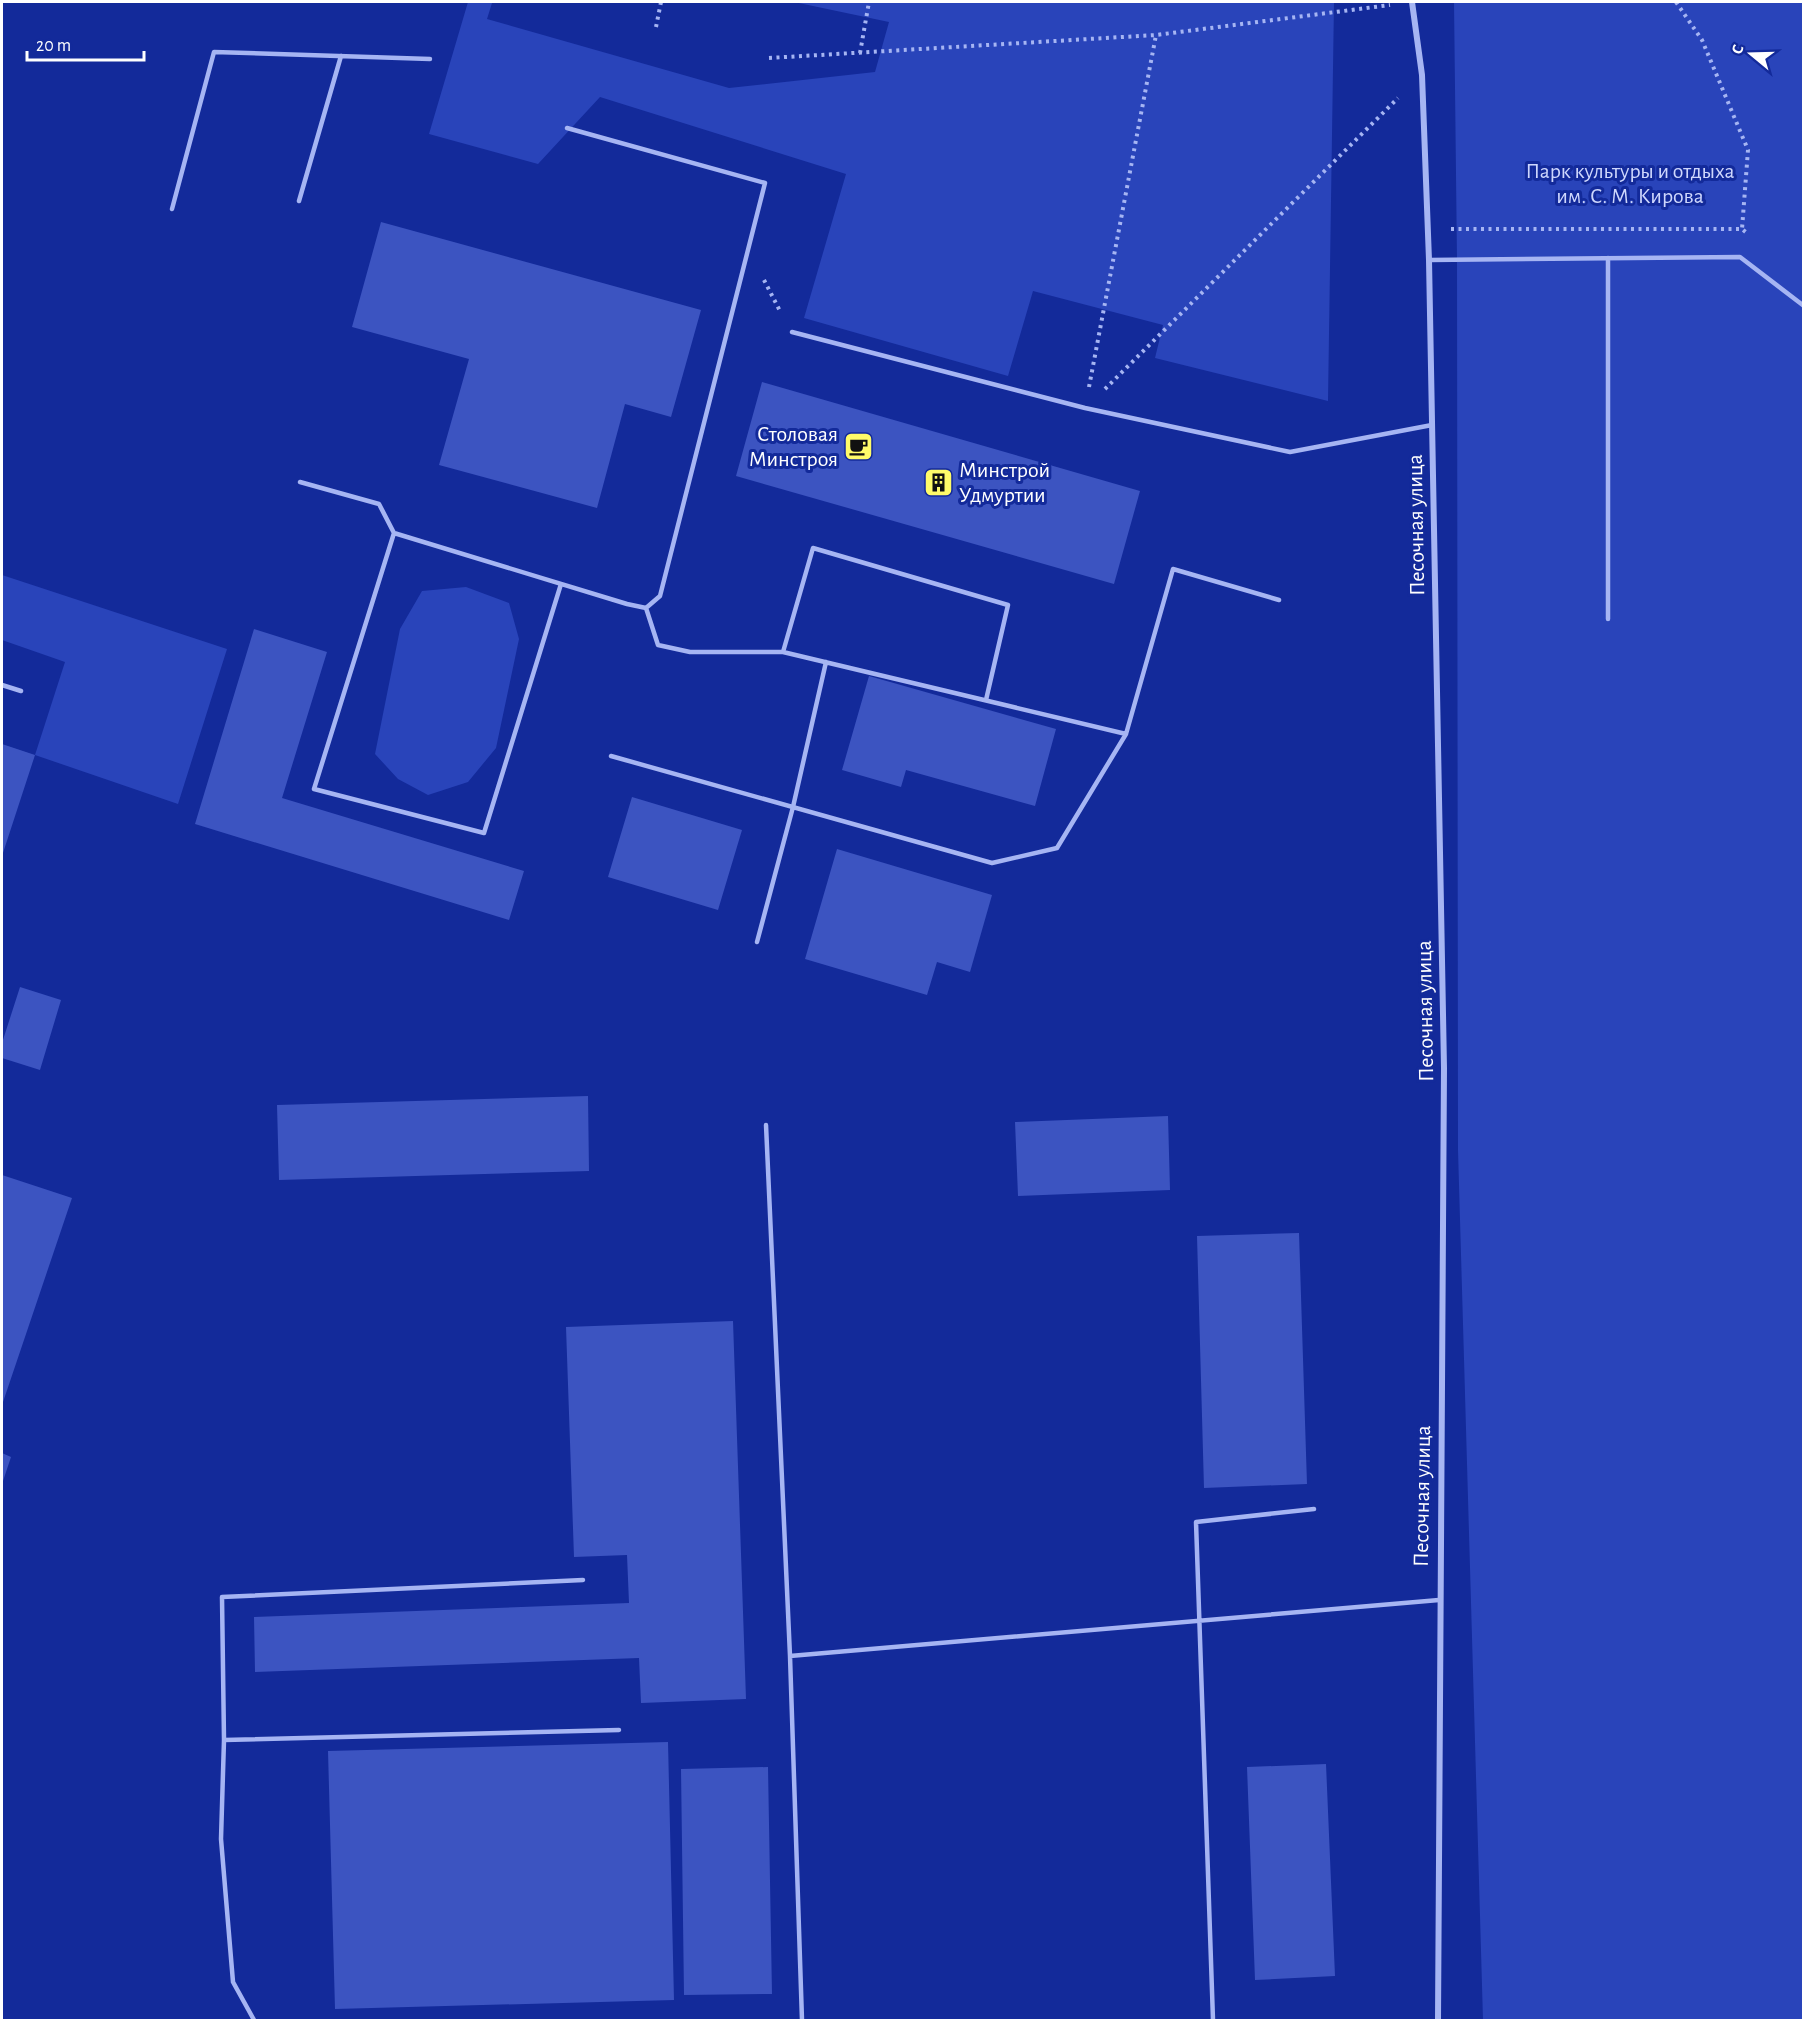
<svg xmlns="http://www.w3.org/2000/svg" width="1805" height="2022" font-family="'Alegreya Sans',sans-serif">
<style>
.green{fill:#2944ba}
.building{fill:#3c54c1}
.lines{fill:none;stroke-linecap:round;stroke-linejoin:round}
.path{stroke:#a6b5f3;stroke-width:4;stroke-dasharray:3 4.5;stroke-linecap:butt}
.service{stroke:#a6b5f3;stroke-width:4.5}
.minor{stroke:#a6b5f3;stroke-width:6}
.labels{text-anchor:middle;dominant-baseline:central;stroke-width:6;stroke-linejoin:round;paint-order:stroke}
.park-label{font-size:22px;fill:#ced7fd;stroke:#132a9a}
.poi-label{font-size:22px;fill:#fff;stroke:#132a9a;text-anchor:end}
.street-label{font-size:22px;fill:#fff;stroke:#132a9a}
</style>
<rect width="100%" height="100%" fill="#132a9a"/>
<!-- green -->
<path class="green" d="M468 2 492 3 487 19 729 88 875 72 889 22 794 2H1334L1328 401 1155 358 1163 325 1033 291 1008 376 804 318 846 174 600 97 538 164 429 134Z
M1454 2H1803V2020H1483L1458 1150 1457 259Z
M2 575 227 649 178 804 35 755 65 662 2 640Z
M466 587 509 603 519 639 496 748 468 782 428 795 398 779 375 754 400 629 422 591Z"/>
<!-- building -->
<path class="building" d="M381 222 701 310 671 417 625 404 597 508 439 465 469 359 352 327Z
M762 382 1140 491 1114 584 736 476Z
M254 629 327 652 282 798 524 871 509 920 195 824Z
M869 676 1056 729 1035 806 906 770 901 787 842 770Z
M2 744 35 755 2 856Z
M632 797 742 830 718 910 608 877Z
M837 849 992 895 970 972 937 962 927 995 805 959Z
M20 987 61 1000 40 1070 2 1058V1043Z
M588 1096 589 1171 279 1180 277 1105Z
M1168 1116 1170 1190 1018 1196 1015 1122Z
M2 1175 72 1198 2 1405Z
M1299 1233 1307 1484 1204 1488 1197 1236Z
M733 1321 746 1699 641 1703 639 1658 255 1672 254 1617 629 1603 627 1555 574 1557 566 1327Z
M2 1453 11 1457 2 1484Z
M668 1742 674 2000 335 2009 328 1751Z
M1326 1764 1335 1976 1255 1980 1247 1767Z
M768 1767 772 1994 684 1995 681 1769Z"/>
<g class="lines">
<!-- path -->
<path class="path" d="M1676 2 1702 40 1748 150 1742 229
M656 27 661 2
M860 53 869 2
M769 58 1156 35 1390 5
M1451 229H1742L1748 234
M764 280 781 313
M1089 387 1156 35
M1105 389 1398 98"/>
<!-- service -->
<path class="service" d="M299 201 341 56
M172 209 214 52 430 59
M1429 260 1740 257 1804 306
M792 332 1085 408 1290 452 1432 425
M300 482 379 504 394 533 627 604 646 608 660 596 765 183 567 128
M394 533 314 789 484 833 561 584
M646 608 658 645 690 652H783L1126 734 1173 569 1279 600
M1608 619V258
M783 652 813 548 1008 605 986 700
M2 685 21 691
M611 756 992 863 1057 848 1126 734
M757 942 793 807 826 662
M766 1125 790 1656
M224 1740 222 1597 583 1580
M254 2020 233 1982 221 1839 224 1740 619 1730
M802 2020 790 1656 1439 1600
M1213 2020 1196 1522 1314 1509"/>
<!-- minor -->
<path class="minor" d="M1412 2 1422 75 1429 260 1444 1068 1438 2020"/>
</g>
<!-- icons -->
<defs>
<symbol id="cafe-square" viewBox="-11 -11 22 22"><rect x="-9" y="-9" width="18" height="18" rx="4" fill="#fffb69" stroke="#132a9a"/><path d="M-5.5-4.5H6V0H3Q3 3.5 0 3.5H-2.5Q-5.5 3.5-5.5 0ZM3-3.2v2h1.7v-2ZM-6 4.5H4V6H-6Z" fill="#111"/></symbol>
<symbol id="building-square" viewBox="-11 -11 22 22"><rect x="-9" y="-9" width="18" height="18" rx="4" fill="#fffb69" stroke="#132a9a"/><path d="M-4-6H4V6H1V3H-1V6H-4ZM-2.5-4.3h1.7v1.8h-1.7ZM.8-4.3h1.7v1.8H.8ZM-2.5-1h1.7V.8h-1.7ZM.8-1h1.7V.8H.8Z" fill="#111"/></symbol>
</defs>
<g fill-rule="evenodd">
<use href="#cafe-square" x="842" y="430" width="33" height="33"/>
<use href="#building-square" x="922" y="466" width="33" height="33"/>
</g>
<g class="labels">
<!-- park labels -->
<g class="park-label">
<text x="1630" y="171">Парк культуры и отдыха<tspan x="1630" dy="25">им. С. М. Кирова</tspan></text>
</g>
<!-- poi labels -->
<g class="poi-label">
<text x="838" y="434">Столовая<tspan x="838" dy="25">Минстроя</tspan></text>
<text x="959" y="470" text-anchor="start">Минстрой<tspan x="959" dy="25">Удмуртии</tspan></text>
</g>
<!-- street labels -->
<g class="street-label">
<text transform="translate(1416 525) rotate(-91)">Песочная улица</text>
<text transform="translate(1425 1011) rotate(-91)">Песочная улица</text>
<text transform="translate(1422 1496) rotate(-89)">Песочная улица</text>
</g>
</g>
<!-- border -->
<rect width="1805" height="2022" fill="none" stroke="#ffffff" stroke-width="6"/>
<!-- north arrow -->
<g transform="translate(1751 54) rotate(289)" stroke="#132a9a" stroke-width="4.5" paint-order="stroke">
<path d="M0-4.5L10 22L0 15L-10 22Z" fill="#ffffff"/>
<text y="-9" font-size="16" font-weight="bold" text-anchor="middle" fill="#ffffff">С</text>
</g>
<!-- scale -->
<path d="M27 51v9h117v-9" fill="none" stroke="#ffffff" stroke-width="3"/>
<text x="36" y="51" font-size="18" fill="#ffffff" stroke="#132a9a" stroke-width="4.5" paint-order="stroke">20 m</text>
</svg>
